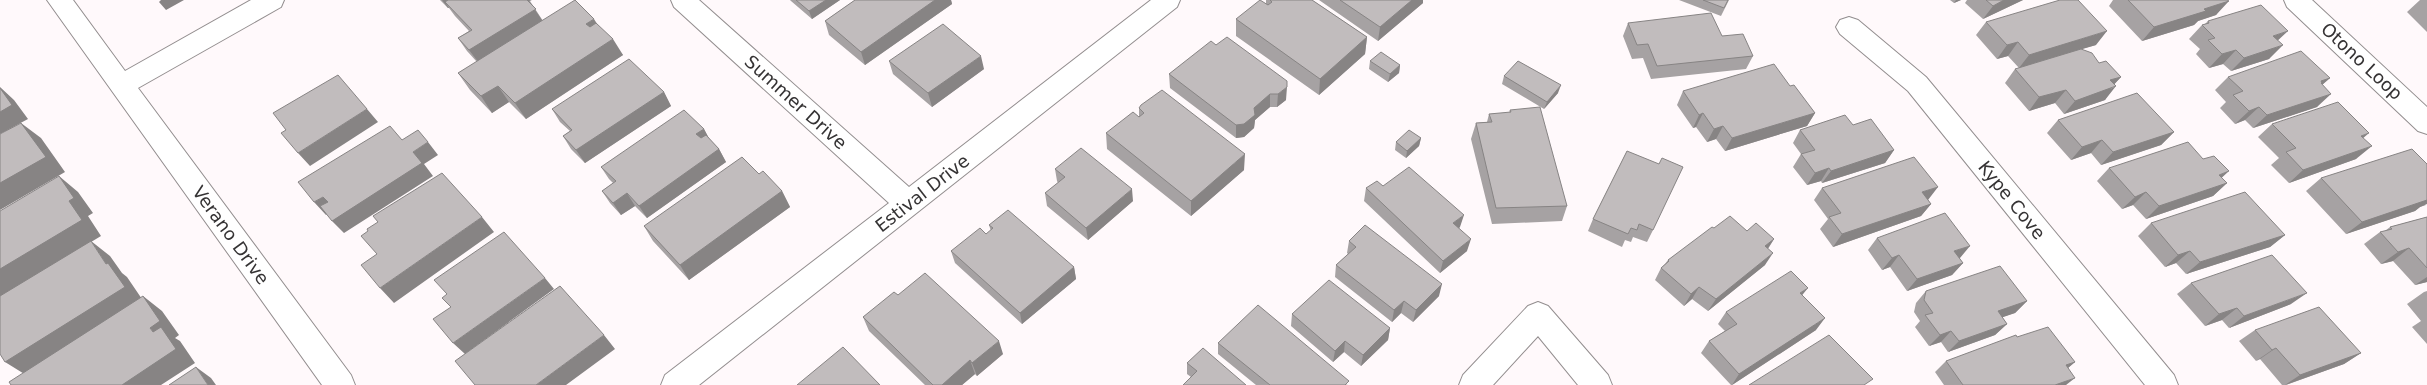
<svg xmlns="http://www.w3.org/2000/svg" width="2427" height="385" font-family="'DejaVu Sans',sans-serif">
<style>
.lines{fill:none;stroke-linecap:round;stroke-linejoin:round}
.minor-casing{stroke:#938e8f;stroke-width:2}
.minor{fill:#fff;fill-rule:evenodd}
.wall{fill:#a6a2a3}
.shaded-wall{fill:#878484}
.building{fill:#c1bcbd;stroke:#878484}
.labels{text-anchor:middle;dominant-baseline:central;stroke-width:4;stroke-linejoin:round;paint-order:stroke}
.street-label{font-size:18px;fill:#353334;stroke:#fff}
</style>
<rect width="100%" height="100%" fill="#fff9fb"/>
<g class="lines">
<defs>
<path id="minor" d="M47 0H73L125 71 251 0H284L281 7 138 88 351 375 355 385H322Z
M671 0H699L909 187 1151 0H1180L1177 7 699 385H661L665 375 889 203 674 7Z
M2284 0H2312L2427 107V134L2418 131 2287 7Z
M1849 17 1858 20 1926 77 2174 375 2178 385H2145L1908 91 1840 34 1836 27 1840 20Z
M1538 302 1548 306 1608 375 1612 385H1578L1538 336 1493 385H1459L1463 375 1528 306Z"/>
</defs>
<!-- minor casing -->
<use href="#minor" class="minor-casing"/>
<!-- minor -->
<use href="#minor" class="minor"/>
</g>
<!-- wall -->
<path class="wall" d="M440 0H532L530 1 543 21 596 23 623 55 526 119 509 102 492 113 470 90 458 73 477 62 467 51 458 38 469 31 455 16 449 8H448Z
M790 0H840L812 19 791 1Z
M855 0H951L952 4 865 65 829 35 825 21Z
M1266 0H1312L1367 37 1365 54 1319 95 1236 36V19L1266 3Z
M1319 0H1423V3L1378 41Z
M1679 0H1729L1721 16Z
M1950 0H1961L1954 3Z
M1967 0H2023L1983 19 1965 3Z
M2113 0H2227L2216 15 2198 21 2194 25 2142 41 2109 6Z
M2420 0H2427V32L2407 12Z
M2208 21 2278 40 2269 59 2231 71 2223 64 2209 68 2196 54 2200 49 2189 39 2202 25 2205 24Z
M1986 22 2096 45 2081 49 2099 63 2121 77 2114 84 2105 100 2064 114 2055 103 2029 111 2005 83 2015 69 2019 68 2008 56 1997 59 1976 35Z
M1628 23 1722 36 1753 56 1746 69 1651 79 1643 58 1632 59 1623 36Z
M1216 45 1286 100 1277 107H1270L1255 120 1254 128 1244 137 1236 138 1170 88 1169 74Z
M889 61 984 69 932 107 893 74Z
M1370 61 1400 65 1399 73 1388 82 1369 69Z
M1504 76 1558 93 1544 109 1502 84Z
M2228 77 2330 78 2322 85 2317 107 2253 128 2245 120 2235 124 2220 108 2226 102 2215 90Z
M1790 86 1815 113 1807 126 1725 151 1716 139 1707 142 1696 127 1693 128 1677 105 1683 91Z
M664 92 671 106 585 163 571 149 563 136 570 131 560 122 552 109Z
M1139 108 1244 170 1191 216 1107 149 1106 133 1139 117Z
M1510 110 1567 206 1562 221 1492 224 1471 139 1476 123 1487 122 1489 114 1509 113Z
M2058 120 2174 132 2161 145 2101 165 2091 153 2071 160 2047 133Z
M2272 124 2363 138 2356 159 2289 183 2271 165 2279 158 2258 137Z
M1853 125 1894 150 1885 163 1822 183 1821 181 1807 185 1793 167 1801 154 1793 143 1800 130Z
M704 129 709 139 719 149 726 162 647 218 635 206 621 215 610 203 602 191 613 183 609 179 601 167Z
M1421 138 1419 146 1406 158 1395 150 1396 142Z
M1627 151 1653 230 1647 242 1633 237 1631 242 1625 240 1622 247 1588 231 1593 219Z
M2109 168 2222 178 2227 183 2213 196 2146 219 2133 205 2122 209 2097 181Z
M1055 169 1133 201 1088 240 1047 206 1045 193 1058 183 1057 181Z
M759 174 782 191 790 207 689 280 653 241 644 226Z
M2321 178 2426 205 2420 207 2415 211 2346 234 2306 191Z
M1383 186 1460 227 1459 228 1467 251 1440 273 1364 201 1366 188Z
M1822 188 1928 200 1931 204 1921 216 1833 247 1820 229 1828 219 1814 200Z
M2427 217V282L2415 285 2393 261 2381 264 2364 244 2380 232 2385 231 2390 227Z
M2151 223 2285 235 2270 247 2186 274 2176 263 2165 267 2138 236Z
M989 225 1074 267 1076 279 1022 324 955 263 951 251 986 234 991 231Z
M1714 228 1747 231 1774 239 1768 249 1765 265 1708 311 1692 299 1684 306 1655 280 1661 268 1665 264 1668 260Z
M1877 238 1960 258H1959L1963 263 1952 275 1907 291 1890 267 1882 270 1868 250Z
M1349 241 1439 296 1413 322 1401 313 1392 322 1335 277 1336 265 1348 254 1347 253Z
M2191 283 2291 304 2229 328 2222 320 2205 326 2177 294Z
M1926 291 2027 301 2015 313 2002 317 2007 324 1995 335 1948 352 1941 342 1929 346 1915 327 1920 321 1914 312 1916 303Z
M2427 291V344L2412 327 2421 321 2407 304 2424 292Z
M898 295 1003 354 977 376 975 374 962 385H925L869 331 863 317Z
M1802 295 1816 330 1732 385H1731L1701 353 1709 341 1725 331 1718 324 1726 312Z
M1292 314 1390 328 1388 340 1361 366 1344 352 1333 362 1291 326Z
M2255 330 2361 353 2344 364 2286 385H2282L2260 359 2256 361 2239 341Z
M2017 337 2075 362 2068 368 2066 385H1944L1935 372 1946 361Z
M1218 343 1348 385H1256L1218 354Z
M1187 363 1246 385 1191 377 1187 374Z"/>
<!-- shaded-wall -->
<path class="shaded-wall" d="M161 0H184L166 10 159 2Z
M442 0H462L445 2 449 8H448Z
M525 0H531L529 1 544 23 479 63 469 50Z
M826 0H840L812 19 809 11Z
M935 0H951L952 4 865 65 861 52Z
M1412 0H1423V3L1378 41 1380 27Z
M1956 0H1961L1954 3Z
M2004 0H2023L1983 19 1993 6Z
M2229 1 2216 15 2198 21 2194 25 2142 41 2154 27 2204 9Z
M594 19 604 35 596 40 586 24Z
M2107 31 2096 45 2019 68 2029 55Z
M2288 31 2274 44 2273 36Z
M1367 37 1365 54 1319 95 1320 79Z
M613 39 623 55 526 119 515 103Z
M2018 42 2008 56 1997 59 2007 45Z
M2283 45 2269 59 2231 71 2244 58Z
M2236 50 2223 64 2209 68 2222 54Z
M981 56 984 69 932 107 928 93Z
M1400 65 1399 73 1388 82 1390 74Z
M2121 77 2110 89 2116 86 2105 100 2064 114 2075 101 2110 80Z
M2330 78 2315 91 2321 81Z
M1561 85 1558 93 1544 109 1547 102Z
M498 86 509 102 492 113 481 96Z
M0 87 14 100 28 119 0 134Z
M1287 87 1286 100 1277 107 1278 94Z
M2066 90 2055 103 2029 111 2039 97Z
M664 92 671 106 585 163 576 150Z
M1270 94V107L1255 120 1254 128 1244 137 1236 138V125L1254 108Z
M2331 94 2317 107 2253 128 2267 115Z
M2259 107 2245 120 2235 124 2249 111Z
M367 109 378 122 310 166 298 153Z
M1703 113 1696 127 1693 128 1699 115Z
M1815 113 1807 126 1725 151 1732 138Z
M21 123 41 138 65 172 0 210V183Z
M1723 126 1716 139 1707 142 1714 129Z
M704 129 711 142 703 147 696 134Z
M2174 132 2161 145 2101 165 2113 152Z
M2369 133 2354 146 2361 136Z
M1421 138 1419 146 1406 158 1407 151Z
M2102 140 2091 153 2071 160 2082 147Z
M428 142 438 155 424 164 433 176 344 233 332 221 413 152Z
M2372 146 2356 159 2289 183 2303 170Z
M719 149 726 162 647 218 639 206Z
M1894 150 1885 163 1822 183 1831 171Z
M1245 154 1244 170 1191 216V201Z
M1829 168 1821 181 1807 185 1815 173Z
M2229 171 2215 184 2219 175Z
M59 176 78 192 93 213 88 216 101 236 0 297V269L69 201Z
M2227 183 2213 196 2146 219 2159 206Z
M1938 187 1928 200 1912 205 1922 192Z
M1132 189 1133 201 1088 240 1086 228Z
M782 191 790 207 689 280 680 265Z
M2146 192 2133 205 2122 209 2135 197Z
M627 193 635 206 621 215 613 203Z
M323 197 335 209 326 215 314 202Z
M2427 199V204L2420 207 2415 211 2346 234 2362 222Z
M1931 204 1921 216 1833 247 1842 234Z
M1464 215 1460 227 1449 236 1453 223Z
M482 217 494 232 394 303 380 288Z
M2285 235 2270 247 2186 274 2200 262Z
M1471 239 1467 251 1440 273 1443 261Z
M1774 239 1766 251 1765 246Z
M91 241 110 256 122 273 127 277 144 302 26 375 5 362 106 264Z
M1970 246 1960 258 1944 263 1954 251Z
M2409 248 2393 261 2381 264 2398 252Z
M2190 251 2176 263 2165 267 2178 255Z
M1773 253 1765 265 1708 311 1716 299Z
M1899 255 1890 267 1882 270 1892 258Z
M1963 263 1952 275 1907 291 1917 279Z
M1074 267 1076 279 1022 324 1020 313Z
M2427 277V282L2415 285Z
M545 278 554 289 465 354 453 343Z
M1442 284 1439 296 1413 322 1416 310Z
M1699 287 1692 299 1684 306 1691 294Z
M1808 288 1799 299 1800 293Z
M2307 293 2291 304 2229 328 2244 316Z
M143 296 162 311 179 335 175 338 180 341 195 363 161 385H122L153 332 150 328Z
M1404 301 1401 313 1392 322 1394 310Z
M2027 301 2015 313 1986 323 1998 311Z
M2237 308 2222 320 2205 326 2219 314Z
M1825 318 1816 330 1732 385 1739 374Z
M2007 324 1995 335 1948 352 1959 341Z
M1390 328 1388 340 1361 366 1363 355Z
M1951 331 1941 342 1929 346 1940 335Z
M604 335 615 349 566 385H536Z
M999 341 1003 354 977 376 972 363Z
M1345 341 1344 352 1333 362 1335 351Z
M2276 348 2260 359 2256 361 2272 350Z
M2361 353 2344 364 2285 385 2300 375Z
M970 360 975 374 962 385H942Z
M2075 362 2062 373 2066 365Z
M196 367 211 378 216 385H208Z
M2075 378 2066 385H2055Z"/>
<!-- building -->
<path class="building" d="M448 0H528H527L536 9 469 50 458 38 472 30 445 2Z
M575 0 594 19 586 24 590 27 596 23 613 39 515 103 498 86 481 96 458 73Z
M796 0H826L809 11Z
M855 0H935L861 52 825 21Z
M1260 0 1268 5 1272 2 1270 0H1312L1367 37 1320 79 1236 19Z
M1340 0H1412L1380 27Z
M1703 0H1728L1724 8Z
M1986 0H2004L1993 6Z
M2060 0H2078L2107 31 2029 55 2018 42 2007 45 1986 22Z
M2128 0H2227L2229 1 2204 9 2206 11 2154 27Z
M2261 5 2288 31 2273 36 2283 45 2244 58 2236 50 2222 54 2208 40 2215 38 2202 25 2209 23 2208 21Z
M1711 13 1722 36 1743 34 1753 56 1657 66 1648 44 1637 45 1628 23Z
M943 24 981 56 928 93 889 61Z
M1227 37 1287 81V87L1278 94H1270L1254 108 1255 115 1244 124 1236 125 1169 74 1211 41 1216 45Z
M2081 49 2092 53 2099 63 2106 61 2121 77 2110 80 2116 86 2075 101 2066 90 2039 97 2015 69Z
M2301 51 2330 78 2321 81 2322 83H2321L2331 94 2267 115 2259 107 2249 111 2233 95 2243 91 2228 77Z
M1381 52 1400 65 1390 74 1370 61Z
M629 59 664 92 576 150 563 136 572 130 552 109Z
M1518 61 1561 85 1547 102 1504 76Z
M1774 64 1790 86 1794 85 1815 113 1732 138 1723 126 1714 129 1703 113 1699 115 1683 91Z
M338 75 367 109 298 153 281 133 286 130 273 113Z
M0 88 12 105 0 112Z
M1162 90 1245 154 1191 201 1106 133 1133 112 1139 117 1144 113 1139 108 1141 105Z
M2137 93 2174 132 2113 152 2102 140 2082 147 2058 120Z
M2338 102 2369 133 2361 136 2372 146 2303 170 2286 152 2296 148 2272 124Z
M1540 107 1567 206 1496 208 1476 123 1492 122 1489 114 1511 112 1510 110Z
M684 110 704 129 696 134 701 138 706 135 719 149 639 206 627 193 613 203 602 191 616 181 601 167Z
M1845 115 1853 125 1871 119 1894 150 1831 171 1829 168 1815 173 1801 154 1815 150 1800 130Z
M21 123 46 157 0 183V134Z
M390 126 402 140 418 130 428 142 413 152 422 163 332 221 320 206 328 202 323 197 314 202 298 182Z
M1409 130 1421 138 1407 151 1396 142Z
M2188 142 2203 159 2214 156 2229 171 2219 175 2227 183 2159 206 2146 192 2135 197 2109 168Z
M1081 148 1132 189 1086 228 1045 193 1065 177 1055 169Z
M2412 149 2427 164V200L2362 222 2321 178Z
M1627 151 1659 164 1662 158 1683 167 1653 230 1639 224 1637 230 1631 228 1628 234 1593 219Z
M742 157 759 174 763 171 782 191 680 265 644 226Z
M1914 157 1938 187 1922 192 1931 204 1842 234 1829 217 1841 213 1822 188Z
M1409 167 1464 215 1453 223 1471 239 1443 261 1366 188 1377 181 1383 186Z
M442 173 482 217 380 288 361 265 377 254 361 236 368 231 367 229 378 222 373 216Z
M59 176 74 198 69 201 82 220 0 269V211Z
M2245 192 2285 235 2200 262 2190 251 2178 255 2151 223Z
M1008 210 1074 267 1020 313 951 251 980 228 986 234 993 228 989 225Z
M1945 213 1970 246 1954 251 1963 263 1917 279 1899 255 1892 258 1877 238Z
M1730 216 1747 231 1756 223 1774 239 1765 246 1773 253 1716 299 1699 287 1691 294 1661 268 1669 261 1668 260 1712 227 1714 228Z
M2427 217V268L2409 248 2398 252 2380 232 2392 229 2390 227Z
M1365 225 1442 284 1416 310 1404 301 1394 310 1336 265 1356 247 1349 241Z
M504 232 545 278 453 343 433 319 451 307 442 298 447 294 434 280Z
M91 241 106 264 108 263 125 287 5 362 0 354V296Z
M2272 255 2307 293 2244 316 2237 308 2219 314 2191 283Z
M2000 266 2027 301 1998 311 2007 324 1959 341 1951 331 1940 335 1925 315 1933 313 1924 300 1926 291Z
M1791 271 1808 288 1800 293 1825 318 1739 374 1709 341 1737 324 1726 312Z
M925 273 999 341 972 363 970 360 942 385H933L863 317 894 292 898 295Z
M1329 280 1390 328 1363 355 1345 341 1335 351 1292 314Z
M560 286 604 335 536 385H475L455 361Z
M143 296 160 321 150 328 153 332 161 327 176 349 122 385H11L9 382Z
M1258 305 1349 381 1345 385H1270L1218 343Z
M2319 307 2361 353 2300 375 2276 348 2272 350 2255 330Z
M2048 327 2075 362 2066 365 2075 378 2055 385H1963L1946 361 2016 335 2017 337Z
M1829 335 1873 379 1864 385H1749Z
M843 347 880 385H797Z
M1203 348 1246 385H1183L1197 371 1187 363Z
M196 367 208 385H169Z"/>
<g class="labels">
<!-- street labels -->
<g class="street-label">
<text transform="translate(2362 61) rotate(43)">Otono Loop</text>
<text transform="translate(796 102) rotate(42)">Summer Drive</text>
<text transform="translate(922 193) rotate(-38)">Estival Drive</text>
<text transform="translate(2012 200) rotate(51)">Kype Cove</text>
<text transform="translate(231 235) rotate(54)">Verano Drive</text>
</g>
</g>
</svg>
